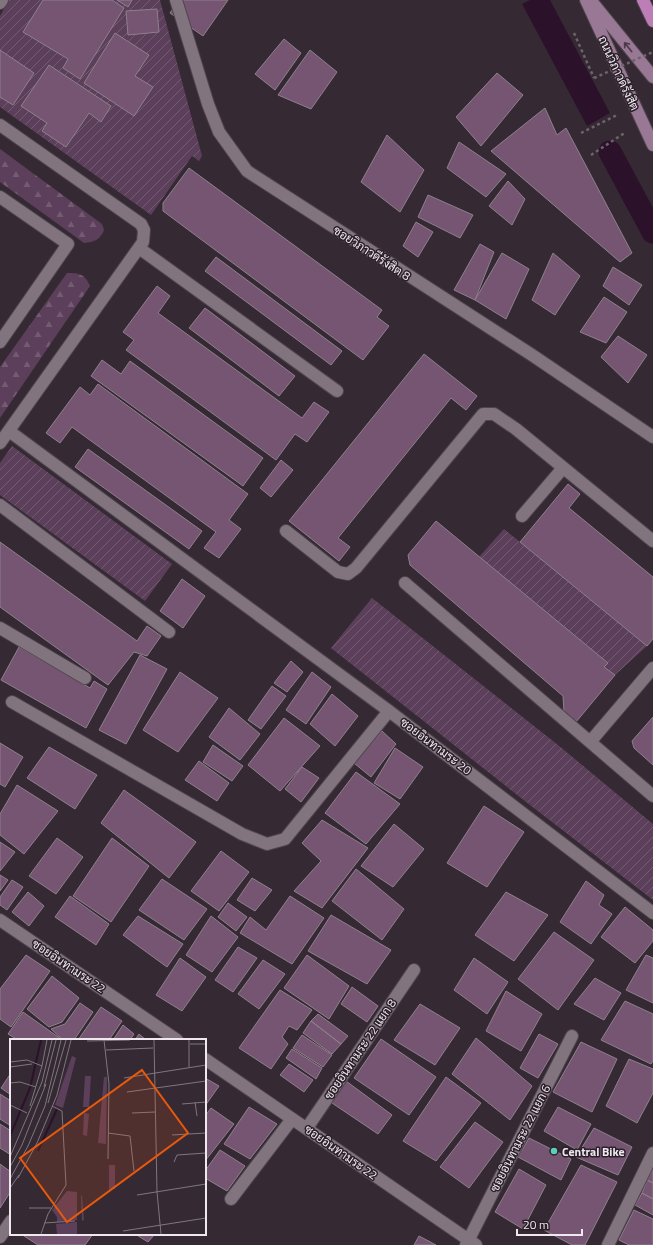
<svg xmlns="http://www.w3.org/2000/svg" width="653" height="1245" font-family="'Titillium Web',Sarabun,sans-serif">
<style>
.forest{fill:url(#forest-firs)}
.garden{fill:url(#garden-furrows)}
.water{fill:#2b112a}
.lines{fill:none;stroke-linecap:round;stroke-linejoin:round}
.canal{stroke:#2b112a;stroke-width:23}
.building{fill:#755572;stroke:#8e808c}
.service-casing{stroke:#4f454e;stroke-width:14}
.minor-casing{stroke:#4f454e;stroke-width:14}
.secondary-casing{stroke:#4f454e;stroke-width:14}
.trunk-casing{stroke:#4f454e;stroke-width:14}
.path{stroke:#6d636c;stroke-width:2.5;stroke-dasharray:3 3;stroke-linecap:butt}
.service{stroke:#81747f;stroke-width:12}
.minor{stroke:#81747f;stroke-width:12}
.secondary{stroke:#987894;stroke-width:12}
.trunk{stroke:#bd7eb8;stroke-width:12}
.path-bridge{stroke:#6d636c;stroke-width:2.5;stroke-dasharray:3 3;stroke-linecap:butt}
.oneway{stroke:#4c3a4a}
.poi-dot{fill:#5cceba;stroke:#2b202a;stroke-width:1.5}
.labels{text-anchor:middle;dominant-baseline:central;stroke-width:3;stroke-linejoin:round;paint-order:stroke}
.street-label{font-size:12px;fill:#efe8ee;stroke:#2b202a}
.poi-label{font-size:12px;font-weight:bold;fill:#efe8ee;stroke:#2b202a;text-anchor:start}
.inset-river{fill:none;stroke:#2b112a;stroke-width:2}
.inset-road{fill:none;stroke:#7f767e;stroke-width:1}
.view{fill:#e8590c;fill-opacity:0.15;stroke:#e8590c;stroke-width:2}
.inset-edge{fill:none;stroke:#efe8ee;stroke-width:2}
</style>
<defs>
<pattern id="forest-firs" width="22" height="20" patternUnits="userSpaceOnUse"><rect width="22" height="20" fill="#5c3f5a"/><path d="M5 1l3.5 6h-7zM16 11l3.5 6h-7z" fill="#745b72"/></pattern>
<pattern id="garden-furrows" width="10" height="10" patternUnits="userSpaceOnUse"><rect width="10" height="10" fill="#5c3f5a"/><path d="M-1 1l2-2M0 10L10 0M9 11l2-2" fill="none" stroke="#745b72"/></pattern>
</defs>
<rect width="100%" height="100%" fill="#352a34"/>
<!-- forest -->
<path class="forest" d="M0 149 102 224 104 230C100 240 94 242 84 243L0 182Z
M67 273C79 273 85 274 90 286L0 418V367Z"/>
<!-- garden -->
<path class="garden" d="M9 0H160L202 156 199 161 192 156 151 215 0 107V16Z
M12 446 172 564 145 601 0 495V463Z
M504 529 520 542 647 646 615 675 604 667 608 663 479 557Z
M372 598 558 745 653 824V900L530 805 331 648Z"/>
<!-- water -->
<path class="water" d="M530 0H550L610 113 587 126 522 4Z"/>
<g class="lines">
<!-- canal -->
<path class="canal" d="M610 152 653 232"/>
</g>
<!-- building -->
<path class="building" d="M43 0H112L124 8 80 79 63 68 68 59 23 32Z
M117 0H132L128 7Z
M179 0H228L203 36 170 13Z
M157 9 159 32 128 35 126 11Z
M115 33 149 55 135 76 153 87 134 116 84 83Z
M284 39 301 53 275 90 255 74Z
M0 50 34 73 13 105 0 97Z
M310 50 337 72 311 109 278 95Z
M49 65 111 106 101 122 89 113 66 147 42 131 47 123 21 106Z
M497 73 523 95 481 146 456 117Z
M545 108 557 135 566 128 632 253 620 262 491 151Z
M387 135 424 170 400 212 361 182Z
M459 142 506 174 486 197 447 168Z
M189 168 382 310 377 317 389 326 363 360 163 211V203Z
M508 181 525 199 512 225 489 206Z
M428 195 473 215 460 238 418 217Z
M416 222 433 232 418 257 403 246Z
M480 244 494 252 475 300 454 290Z
M502 253 529 269 506 319 475 300Z
M553 253 580 276 555 315 532 300Z
M216 257 342 351 331 365 205 271Z
M613 267 642 285 629 305 603 286Z
M157 286 170 296 158 313 302 418 314 402 329 412 307 442 295 434 276 460 126 350 134 340 123 332Z
M604 297 627 312 606 343 580 332Z
M205 308 295 376 279 396 189 328Z
M618 336 647 355 628 383 601 357Z
M424 354 477 396 466 410 451 398 338 538 350 547 339 561 289 521Z
M102 360 121 374 130 361 263 458 243 486 91 376Z
M98 384 248 494 229 520 241 529 219 558 204 548 216 532 72 427 60 443 46 433 80 387 90 395Z
M88 449 202 531 189 549 75 467Z
M281 460 293 470 271 497 260 488Z
M568 484 580 494 569 508 653 577V639L647 646 520 542Z
M436 521 608 663 604 667 615 675 576 722 564 712 563 696 410 565 408 555Z
M0 542 137 641 147 626 161 636 147 656 134 652 108 685 0 607Z
M182 579 205 596 183 628 160 611Z
M19 647 90 688 94 681 107 689 86 728 1 680Z
M140 655 167 669 126 744 99 730Z
M291 661 303 672 287 692 274 683Z
M180 672 218 698 178 752 143 730Z
M312 672 331 687 306 724 286 710Z
M272 686 286 696 261 729 248 720Z
M332 694 358 716 335 746 310 724Z
M229 708 260 734 240 760 209 737Z
M653 717V765L634 748 632 741Z
M284 718 320 746 280 791 248 765Z
M382 731 396 744 371 777 354 763Z
M0 743 23 757 5 787 0 784Z
M213 745 243 766 232 781 203 762Z
M49 747 97 775 75 809 27 778Z
M395 748 423 767 400 799 374 783Z
M199 761 229 783 217 801 185 780Z
M302 767 319 778 301 802 285 789Z
M356 772 400 804 366 844 325 813Z
M17 785 58 811 24 854 0 835V814Z
M124 790 196 842 169 878 101 823Z
M484 806 524 832 487 887 447 863Z
M322 820 368 848 322 908 294 891 321 861 302 843Z
M394 824 424 849 393 887 361 866Z
M57 838 83 857 56 894 29 876Z
M112 838 149 866 111 922 73 896Z
M0 842 15 852 0 871Z
M221 851 249 872 219 911 191 891Z
M356 869 404 909 382 940 332 901Z
M0 875 8 880 0 891Z
M252 878 272 890 255 911 237 900Z
M162 879 207 909 184 940 139 910Z
M12 880 23 887 7 910 0 905V897Z
M586 881 604 895 599 905 612 914 591 944 560 922Z
M28 892 44 906 29 926 12 912Z
M506 892 548 915 514 961 475 935Z
M70 896 109 924 96 945 55 917Z
M290 896 324 918 292 964 240 933 250 917 266 930Z
M228 903 247 917 236 931 218 917Z
M625 907 653 930V941L635 963 601 937Z
M331 915 391 950 367 984 308 951Z
M138 916 183 944 167 967 123 935Z
M211 916 238 937 212 972 186 955Z
M554 932 594 960 558 1010 518 979Z
M238 947 257 958 233 992 215 980Z
M26 955 50 971 11 1027 0 1019V989Z
M307 955 349 986 329 1019 284 988Z
M646 955 653 958V1003L626 990Z
M180 958 206 977 182 1011 156 995Z
M474 958 508 982 487 1014 454 990Z
M263 960 285 974 259 1009 238 994Z
M52 976 79 998 62 1022 49 1027 27 1009Z
M595 978 621 993 604 1020 574 1004Z
M352 987 378 1006 367 1022 341 1004Z
M280 990 312 1010 297 1030 289 1026 282 1037 288 1044 271 1069 239 1048Z
M506 991 542 1014 521 1051 486 1031Z
M625 1001 653 1014V1061L651 1064 601 1040Z
M80 1003 93 1012 74 1040H63L51 1029 65 1024Z
M420 1004 460 1028 435 1065 394 1040Z
M101 1007 122 1021 109 1040H78Z
M23 1012 61 1039 18 1040 8 1034Z
M318 1014 348 1036 341 1044 311 1021Z
M311 1021 341 1044 332 1054 303 1033Z
M123 1025 134 1034 130 1040H113Z
M139 1034 146 1040H135Z
M539 1034 558 1044 538 1078 520 1068Z
M302 1035 332 1055 323 1067 293 1048Z
M476 1038 532 1086 510 1120 452 1074Z
M381 1039 436 1077 409 1115 354 1078Z
M581 1042 617 1059 592 1112 553 1092Z
M292 1049 322 1068 316 1079 286 1058Z
M629 1059 653 1069V1093L637 1123 606 1106Z
M289 1064 313 1080 304 1092 280 1075Z
M11 1073V1095L1 1088Z
M446 1077 481 1103 436 1161 403 1141Z
M205 1078 219 1086 205 1106Z
M346 1081 392 1115 378 1134 332 1103Z
M0 1094 11 1101V1126L0 1119Z
M249 1107 277 1124 250 1159 224 1144Z
M558 1107 591 1124 577 1150 544 1131Z
M211 1108 234 1124 205 1161V1116Z
M475 1122 503 1142 469 1188 440 1167Z
M0 1124 11 1131V1155L0 1148Z
M594 1128 632 1147 618 1175 576 1157Z
M529 1138 571 1159 561 1180 518 1157Z
M220 1150 245 1166 227 1191 205 1178V1171Z
M0 1164 11 1172V1191L0 1208Z
M581 1165 617 1182 585 1245H572L544 1230Z
M519 1169 546 1185 523 1229 495 1212Z
M653 1169V1183L647 1180Z
M647 1180 653 1183V1199L642 1193Z
M642 1193 653 1199V1215L635 1205Z
M634 1210 653 1219V1245H629L619 1240Z
M21 1234H93L85 1245H38Z
M135 1234H155L148 1242Z
M419 1236 436 1245H414Z"/>
<g class="lines">
<defs>
<path id="service" d="M0 125 141 224 144 230 143 242 0 443
M0 197 68 244 0 342
M139 248 337 391
M9 431 215 583
M0 505 169 632
M522 516 563 468
M286 531 338 572 348 574 356 568 483 414H494L516 429 653 541
M405 583 653 796
M0 628 85 678
M590 742 653 668"/>
<path id="minor" d="M176 0 208 104 219 132 247 171 532 355 653 437
M0 3 2 0
M215 583 389 711 653 913
M12 702 242 834 267 844 285 839 389 711
M0 920 177 1040
M205 1059 476 1245
M307 1128 414 970
M231 1199 292 1119
M0 1237 11 1221
M466 1245 572 1036
M608 1245 653 1153"/>
<path id="secondary" d="M586 0 653 145
M592 2 653 77"/>
<path id="trunk" d="M643 0 653 21"/>
</defs>
<!-- service casing -->
<use href="#service" class="service-casing"/>
<!-- minor casing -->
<use href="#minor" class="minor-casing"/>
<!-- secondary casing -->
<use href="#secondary" class="secondary-casing"/>
<!-- trunk casing -->
<use href="#trunk" class="trunk-casing"/>
<!-- path -->
<path class="path" d="M574 33 594 78
M581 133 617 115
M591 155 626 132"/>
<!-- service -->
<use href="#service" class="service"/>
<!-- minor -->
<use href="#minor" class="minor"/>
<!-- secondary -->
<use href="#secondary" class="secondary"/>
<!-- trunk -->
<use href="#trunk" class="trunk"/>
<!-- path-bridge -->
<path class="path-bridge" d="M594 78 653 52"/>
</g>
<!-- one-way arrows -->
<defs><path id="oneway-shaft" d="M-6 0H5M1.5-3L5.5 0L1.5 3" fill="none" stroke-width="1.6" stroke-linecap="round" stroke-linejoin="round"/></defs>
<use class="oneway" href="#oneway-shaft" transform="translate(628 47) rotate(-129)"/>
<!-- markers -->
<circle class="poi-dot" cx="554" cy="1151" r="4"/>
<g class="labels">
<!-- street labels -->
<g class="street-label">
<text transform="translate(619 73) rotate(65)">ถนนวิภาวดีรังสิต</text>
<text transform="translate(372 253) rotate(33)">ซอยวิภาวดีรังสิต 8</text>
<text transform="translate(436 746) rotate(37)">ซอยอินทามระ 20</text>
<text transform="translate(69 966) rotate(34)">ซอยอินทามระ 22</text>
<text transform="translate(360 1049) rotate(-56)">ซอยอินทามระ 22 แยก 8</text>
<text transform="translate(520 1138) rotate(-63)">ซอยอินทามระ 22 แยก 6</text>
<text transform="translate(341 1152) rotate(35)">ซอยอินทามระ 22</text>
</g>
<!-- poi labels -->
<g class="poi-label">
<text x="562" y="1151">Central Bike</text>
</g>
</g>
<!-- overview -->
<g transform="translate(10 1039)">
<rect width="196" height="196" fill="#352a34"/>
<path d="M57 184V195H47L46 185Z" fill="#5c3f5a"/>
<path d="M72 156 74 181 72 182 71 157Z" fill="#5c3f5a"/>
<path d="M62 17 66 19 53 69 45 66Z" fill="#5c3f5a"/>
<path d="M75 37H81L79 68H73ZM94 38H97L96 105 88 104ZM74 74 79 75 77 97 73 96ZM99 126H105V150H99ZM57 152 67 153V181L47 183V178L42 171ZM67 183V195H57V184Z" fill="#5c3f5a"/>
<path class="inset-river" d="M0 97 20 49 31 1M28 112 47 70"/>
<path class="inset-road" d="M94 1 99 45 98 120M144 1 147 153 151 195M77 2 120 1M180 5H196M96 11 143 9M0 23 17 21 32 27M0 28 22 25M179 28V1M114 39 196 26M0 44 10 43 26 48M34 48 46 1M117 53 196 42M185 63 187 77M38 64 56 1M172 65 196 63M0 66 17 74M20 67 32 27 37 1M122 74 145 73M98 94 120 97 124 132M162 96 196 94M0 118 32 43 42 1M164 123 167 116 196 114M0 128 12 106 36 45M8 139 27 104 47 56 61 1M0 140 18 107 35 67 51 1M0 149 9 136M127 156 196 145M19 169H41M34 184 65 182M113 192 196 179M31 195 38 175 56 146 52 72 42 67"/>
<path class="view" d="M132 31 178 94 57 183 10 119Z"/>
<rect width="196" height="196" class="inset-edge"/>
</g>
<!-- scale -->
<path d="M517 1229v6h65v-6" fill="none" stroke="#efe8ee" stroke-width="2"/>
<text x="523" y="1229" font-size="12" fill="#efe8ee" stroke="#2b202a" stroke-width="3" paint-order="stroke">20 m</text>
</svg>
